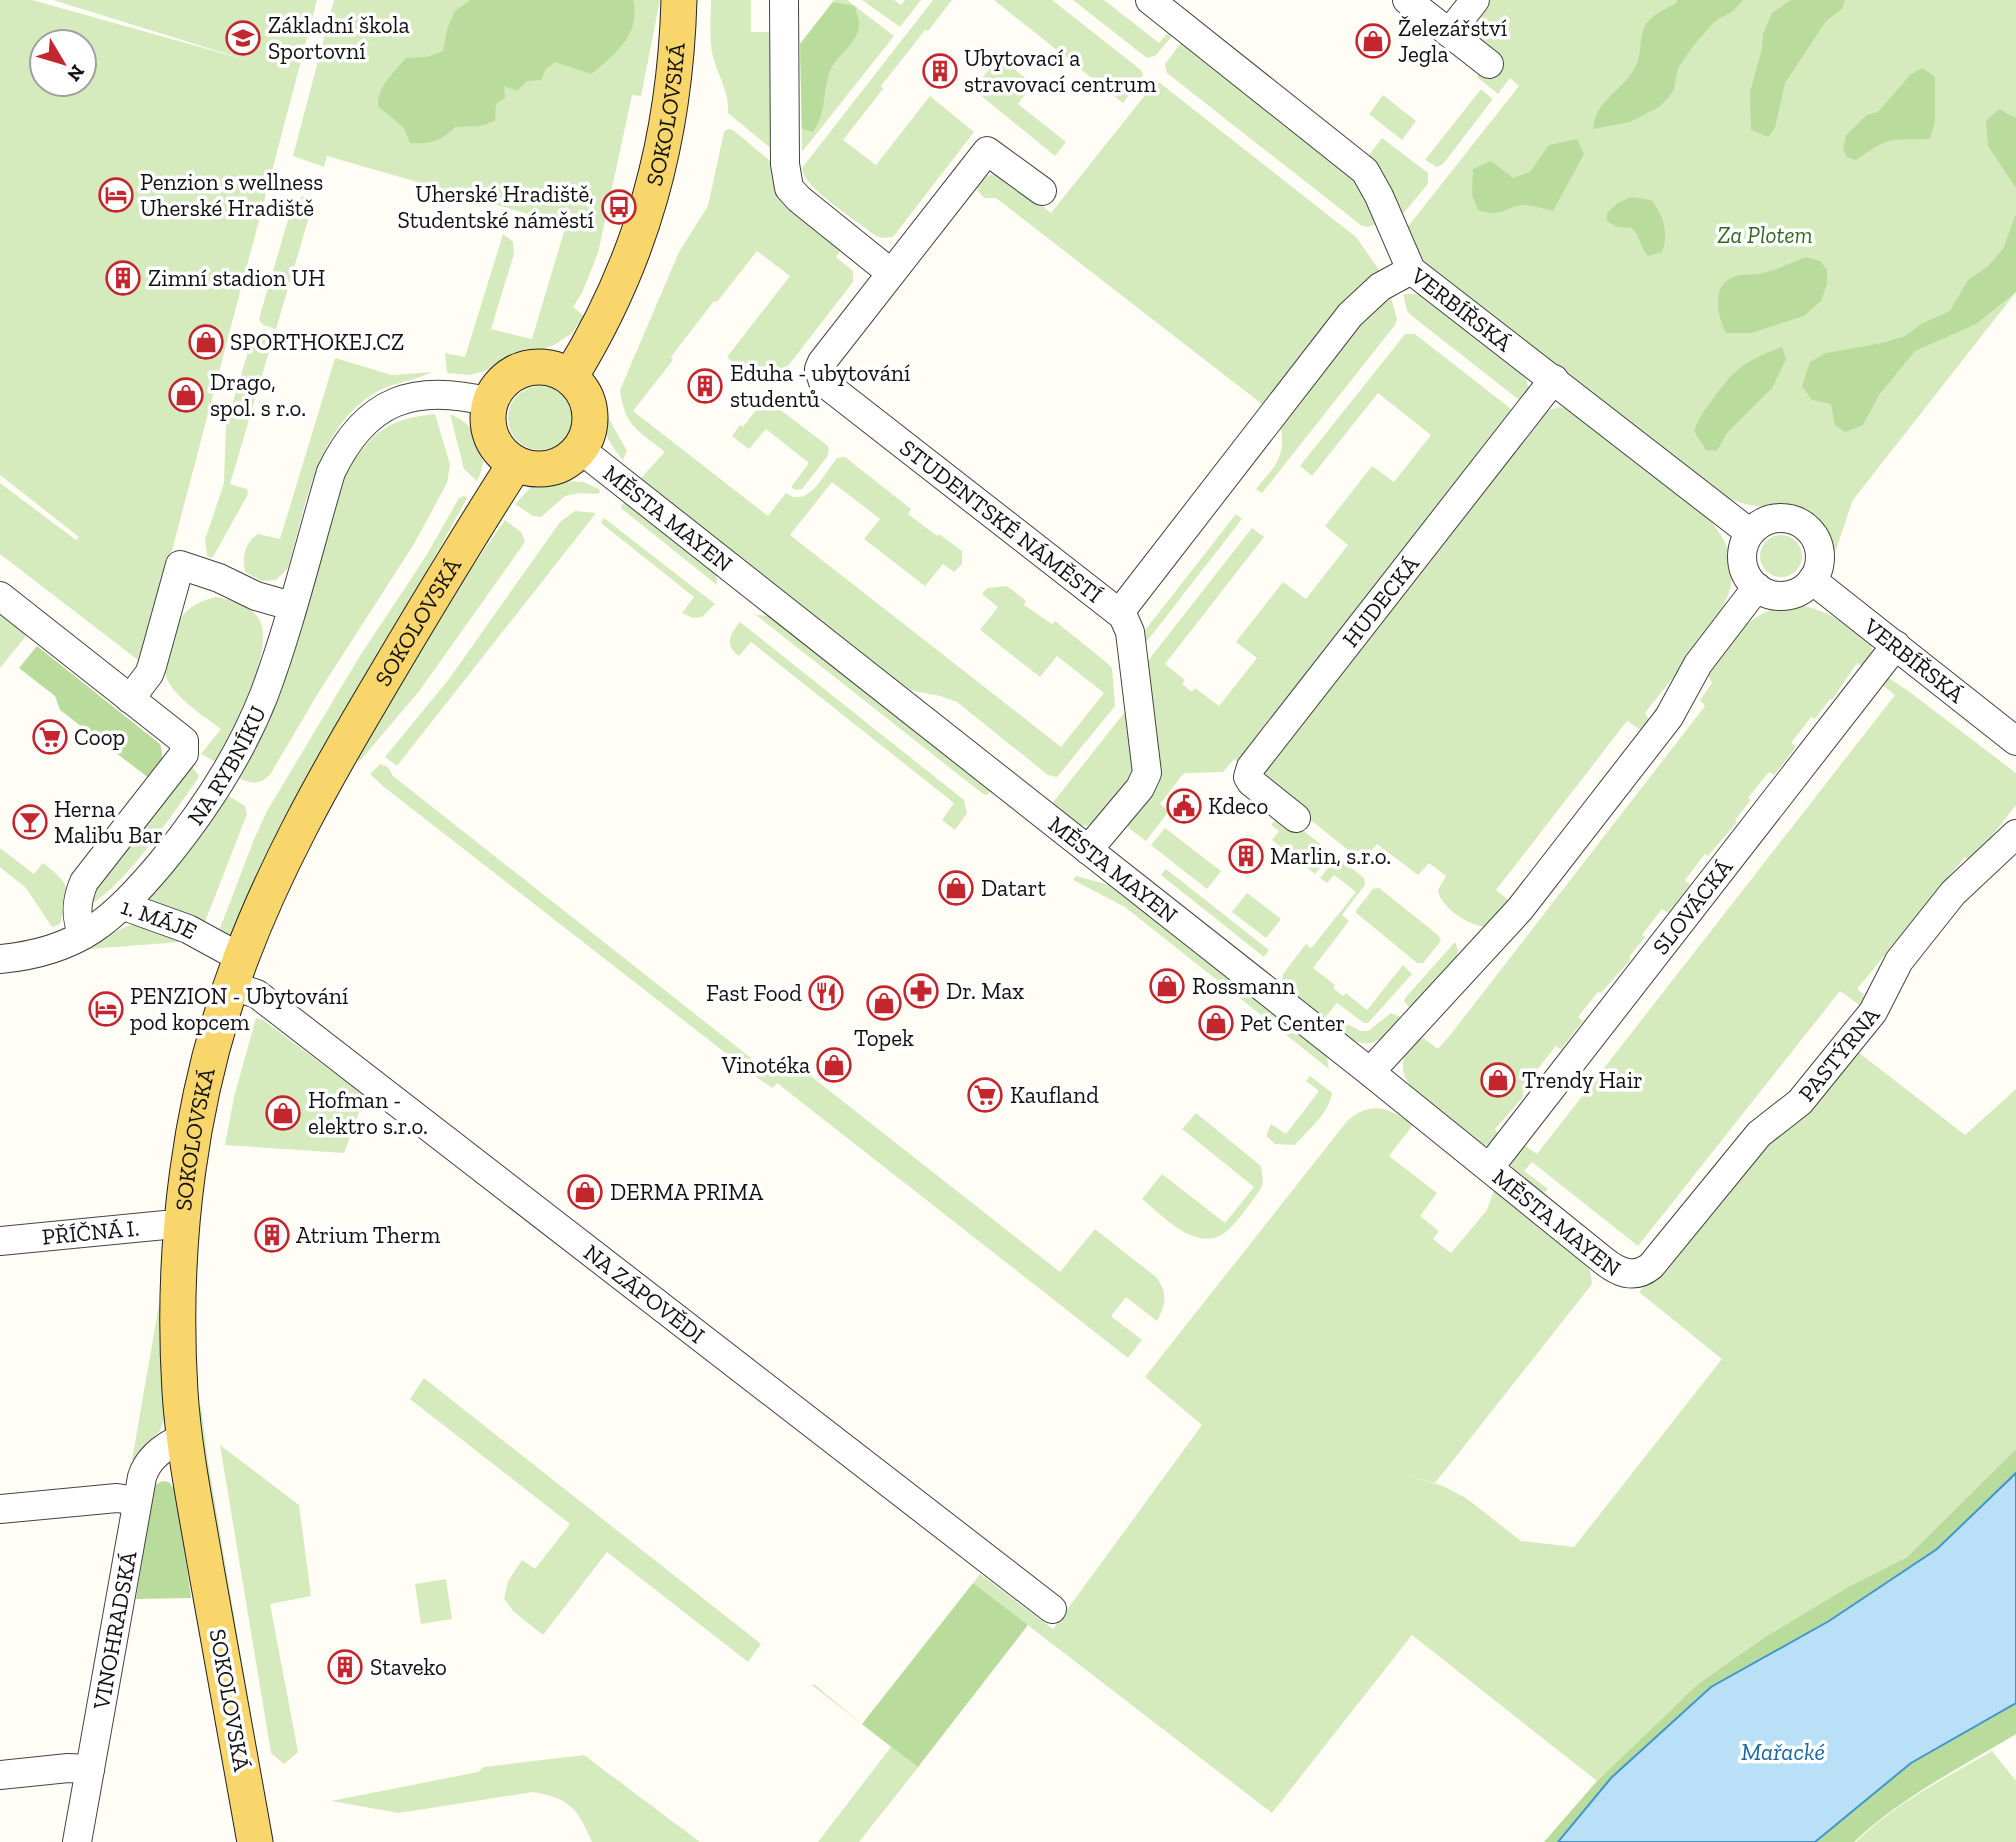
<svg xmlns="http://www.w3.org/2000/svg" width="2016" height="1842" font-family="'Zilla Slab',serif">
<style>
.green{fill:#d5ebbd;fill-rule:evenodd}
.forest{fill:#b9dc9c}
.water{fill:#b9e0f7;stroke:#3f96cf;stroke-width:2}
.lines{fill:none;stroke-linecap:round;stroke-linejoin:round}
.minor-casing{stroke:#444;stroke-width:30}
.major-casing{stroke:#222;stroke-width:37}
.minor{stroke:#fff;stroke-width:28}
.major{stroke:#f9d66b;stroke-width:35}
.labels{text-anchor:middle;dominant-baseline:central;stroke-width:7;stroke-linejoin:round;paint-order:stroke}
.poi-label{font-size:23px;fill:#111;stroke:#fff;text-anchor:start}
.street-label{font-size:23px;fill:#111;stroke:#fff}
.park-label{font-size:23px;font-style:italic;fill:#2f6b1f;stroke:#fff}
.water-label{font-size:24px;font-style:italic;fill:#1768a6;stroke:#fff}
</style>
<rect width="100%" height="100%" fill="#fffdf5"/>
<!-- green -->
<path class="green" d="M0 0H32L250 61 53 0H317L159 600 143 657 138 660 0 554V483L76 540 79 537 0 475ZM42 42H84V84H42Z
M334 0H660L641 96 632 95 598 253 582 293 573 307 584 316 571 334 554 345 481 372 470 375 447 373 445 353 465 357 503 234 513 242 514 254 491 329 532 339 566 225 327 156 324 167 293 156Z
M711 0H751V32H773L774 151 728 113C730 94 719 78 714 60 708 41 711 20 711 0Z
M834 0H847L894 36 802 152 800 44Z
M862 0H894L901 5 905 0H921L900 27Z
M933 0H952L928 31 925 30 881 86 883 89 843 140 876 165 930 96 974 132 893 237 883 238 876 236C860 223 802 187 802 168Z
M994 0H1052L1141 70 1143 75 1123 103Z
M1073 0H1104L1159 43 1167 34 1173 35 1155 56 1147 58Z
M1486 0H2016V292L1853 500 1833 558C1810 487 1776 521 1726 497L1428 266 1414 248 1406 229 1519 86 1510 78 1498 94 1477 77 1493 58 1468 30Z
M1181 43 1350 176 1358 184 1379 223 1368 227 1362 226 1167 73 1165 64Z
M999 57 1033 84 1018 104 1066 142 1055 156 973 89Z
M1160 83 1356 237 1380 271 1267 408 996 198H984L978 191 977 184C984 176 991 173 1002 175L1051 213 1154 84Z
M1481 89 1493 99 1443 164 1437 167 1425 160Z
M1383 95 1416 121 1402 140 1369 114Z
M728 129 733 130 774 164 844 246 836 257 853 271V282L778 379C759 391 742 369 727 357L790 276 757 251 717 302 714 301 671 357 673 360 633 411 768 516 786 493C807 510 825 473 837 458L845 457 911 509 908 514 937 536 939 534 962 551V564L954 572 943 564 925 586 864 539 880 519 832 482 790 535 1061 747 1104 693 1057 656 1040 677 980 630 998 607 982 594 987 588 1007 586 1026 601 1024 605 1052 624 1055 621 1107 663 1112 668 1115 706 1057 777 1048 775 957 702 940 696 904 689 641 478 665 452C639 431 624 426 620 390L679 252 708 206 724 132Z
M1382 138 1428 173V184L1401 216 1366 159Z
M303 196 314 200 276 329 263 325 259 320 260 315 293 203Z
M1403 294H1419L1427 298 1524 373 1529 389 1523 403 1412 316 1407 311Z
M1391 298 1397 319 1395 325 1262 493 1256 489C1274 467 1286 458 1281 428L1356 328 1368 315Z
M1405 334H1415L1533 426C1543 415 1550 405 1567 408 1594 428 1620 449 1647 470 1676 492 1713 513 1727 547 1732 559 1733 577 1730 589 1721 623 1668 683 1645 713L1651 723 1644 732 1627 721 1496 890 1512 903 1485 927C1468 925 1440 907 1438 890L1446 876 1429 863 1418 875 1377 844 1362 861 1234 759 1223 772 1184 773 1160 804 1169 811 1146 841 1125 825 1150 791 1147 662 1252 528 1264 537 1165 664 1185 680 1182 684 1192 692 1195 688 1219 706 1257 658 1236 642 1283 582 1306 599 1348 545 1325 526 1372 466 1394 482 1431 435 1378 393 1312 476 1300 466Z
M259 337 272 342 230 484 247 489 248 494 213 557 210 558 207 555 205 540 224 483 226 425 251 342Z
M335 358 392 375 432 372C415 381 394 382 376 392 316 428 306 506 288 568L276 580 262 581 245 572C242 557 244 543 258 534L280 539Z
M508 418a32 32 0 1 1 64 0a32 32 0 1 1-64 0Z
M766 399 828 446 829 450 827 457 802 489 795 490 791 487 809 463 766 429 749 449 732 436 740 425 743 427 756 410 755 407 760 400Z
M603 402 606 403 609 419 627 451 623 460C608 443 599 425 603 402Z
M435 414 450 464 447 483 414 544 320 690 271 773C261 786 250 784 237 777L345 475C368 435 388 418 435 414Z
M450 414C479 427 492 452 477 481L464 469Z
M552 480 583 482 599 489 600 492 598 494 580 493 565 496 541 517 533 516 515 504 531 487Z
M464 496 467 498C414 597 355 692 300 790 273 838 251 889 230 939L217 936 255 837 267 811 358 659 426 556 459 498Z
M625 503 716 571 717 585 621 508 622 504Z
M575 511 596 513 397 766 385 757 449 679 560 522Z
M1236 514 1242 519 1144 645 1142 634Z
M604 518 715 604 702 617 693 618 682 613 694 597 601 523Z
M505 520 521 532 525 541 523 545 420 690 359 762 357 754 450 599Z
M1760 556a21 21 0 1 1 42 0a21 21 0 1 1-42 0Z
M216 597C231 600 251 605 259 619 277 648 231 733 216 762L201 754 221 729C202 714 168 695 164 669 174 633 174 606 216 597Z
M1796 605C1826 608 1848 625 1871 644L1873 660 1864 667 1857 663 1832 700 1830 699 1815 719 1811 717 1791 743 1796 747 1774 775 1769 772 1748 798 1751 800 1735 820 1737 822 1708 856 1705 854 1685 880 1690 885 1668 913 1662 909 1642 935 1645 937 1629 957 1631 959 1601 993 1598 992 1578 1017 1583 1021 1561 1049 1556 1046 1535 1072 1538 1075 1522 1094 1524 1096 1495 1129 1500 1137 1491 1146 1480 1144C1459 1128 1406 1096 1403 1069 1401 1056 1411 1045 1418 1034L1438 1049 1451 1034 1705 706 1700 700 1712 683 1707 672C1730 639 1752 607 1796 605Z
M0 606 30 631 0 668Z
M756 615 770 616 991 791 987 795 983 794Z
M740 622 964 800 967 813 955 830 942 820 954 803 751 642 739 656C724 645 730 634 740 622Z
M1884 675 1907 690 2016 773V805L1972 861 1965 857 1857 989 1870 1000 1864 1008 1840 991 1638 1246 1532 1162 1524 1171 1548 1189 1544 1193 1513 1169 1510 1163 1521 1143 1537 1154 1895 695 1881 684Z
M1128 708 1134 777 1092 825 1075 826 1051 805Z
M380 764 388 767 393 776 770 1073 784 1055 1060 1272 1095 1229 1156 1277C1168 1293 1166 1304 1157 1321L1126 1297 1111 1316 1142 1340 1128 1358 777 1083 773 1088 759 1079 384 787 370 774Z
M192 767 199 775 197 780C171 816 127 883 90 905L92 895Z
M227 795 245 806 247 814 203 927 148 902 147 899Z
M1281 813 1332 853 1315 874 1272 840 1279 831 1271 825Z
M1165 828 1221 871 1207 889 1151 845Z
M0 848 34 874 43 863C73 886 70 889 60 924L52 927 26 888 0 867Z
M1337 857 1364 878 1365 885 1342 915 1349 921 1313 968 1335 985 1333 988 1343 996 1346 993 1367 1010 1403 965 1412 974 1368 1023H1364L1337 1003 1323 1020 1281 987 1283 974 1306 944 1311 948 1314 945 1356 892 1334 875 1327 883 1320 878Z
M1166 869 1269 950 1264 957 1161 875Z
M1076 876 1113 886 1326 1053 1329 1069 1125 907 1073 880Z
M1379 888 1438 935 1441 941 1423 963H1417L1355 912 1373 889Z
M1247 893 1281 919 1266 938 1232 912Z
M139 923 192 941 90 949C105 938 120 926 139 923Z
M1455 942 1458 950 1457 959 1411 1010 1404 1001 1406 997Z
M1391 1013 1403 1018C1376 1048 1366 1051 1332 1029L1343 1022 1361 1031H1368Z
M256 1018 263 1020 365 1096 344 1153 225 1145 234 1097Z
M1853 1048 1965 1135 2016 1089V1449L1907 1557 1848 1587 1765 1637 1698 1684 1597 1781 1412 1635 1272 1813 973 1583 980 1574 1053 1629 1202 1425 1145 1377 1348 1120C1372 1100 1390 1108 1413 1125L1389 1156 1437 1193 1420 1216 1439 1231 1433 1239 1451 1253 1487 1210 1495 1188 1586 1260 1591 1275 1592 1284 1435 1483 1406 1475 1443 1486 1466 1498 1521 1541 1574 1547 1722 1359 1639 1292 1763 1138 1772 1132 1782 1135Z
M1310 1076 1332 1093C1330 1112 1307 1131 1295 1145L1275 1144 1266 1136 1271 1124 1286 1134 1319 1091 1306 1081Z
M1196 1113 1261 1166 1263 1183 1260 1190C1250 1203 1240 1219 1228 1230 1199 1256 1164 1217 1142 1199L1162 1174 1225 1223 1254 1187 1182 1129Z
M164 1276V1420L159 1432 132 1460Z
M424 1378 761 1644 748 1662 607 1552 543 1635 513 1611 504 1599 508 1581 522 1560 535 1569 570 1524 410 1399Z
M201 1406 208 1461 256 1746 251 1743 204 1468 197 1407Z
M220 1445 299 1505 311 1596 270 1604 298 1752 284 1764 271 1753Z
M446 1579 452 1619 421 1624 415 1584Z
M814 1684 862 1724 920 1765 859 1842H818L891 1747 812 1685Z
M1992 1751 2016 1781V1842H1856C1894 1804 1945 1778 1992 1751Z
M584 1755 700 1842H592C577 1808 571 1799 533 1792L399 1813 331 1801 478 1772 484 1767Z"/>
<!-- forest -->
<path class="forest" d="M470 0H633C642 33 614 56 591 74L555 62 546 69 541 80 527 81 517 91 504 86 505 98 496 104 495 121 480 126 455 127C442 141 429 145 410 143L404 128 378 106C377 87 394 72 406 58L427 57 443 51 447 29 455 11Z
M1677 0H1743L1733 11 1715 21 1694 45 1678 68 1674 89 1669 97 1659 107 1630 122 1593 129C1595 98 1627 89 1637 63 1642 52 1639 37 1645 26 1651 15 1665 9 1675 4Z
M1791 0H1845L1842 9 1826 21 1785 83 1775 128 1768 137 1751 130 1750 92 1762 49 1763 34 1772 13Z
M833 2 855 6C856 12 860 21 859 27 856 46 834 56 829 74 822 95 827 112 813 132L802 129 800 44Z
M1923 68 1935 77V121L1930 139C1890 140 1891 135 1856 160L1847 157 1843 150 1846 135 1867 115 1878 112 1911 74Z
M1999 109 2016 118V188L1988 146 1986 121Z
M1577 139 1584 154 1553 211C1544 209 1533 205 1524 205 1507 205 1502 219 1478 210L1472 195 1473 169 1491 161 1513 178 1530 172 1549 145Z
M1631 197 1651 200C1664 216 1669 233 1662 252L1648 256C1640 247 1641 238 1632 228L1617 227 1607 221V213L1618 203Z
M2016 213V292L1976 324 1915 351 1879 395 1863 425 1845 432 1835 425 1831 404 1812 400 1802 386 1810 362 1826 353 1882 343 1905 336 1923 323 1950 311 1968 280 1988 266 2003 249Z
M1806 257 1820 261 1827 270V284L1821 301 1804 316 1751 333H1726C1717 315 1710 284 1736 276 1743 274 1751 275 1759 274 1774 271 1791 263 1806 257Z
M1782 347 1786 359 1772 388 1727 433 1717 451 1706 450 1694 431C1698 419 1703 412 1710 403 1734 369 1744 361 1782 347Z
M37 646 160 744C165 759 161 768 150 779L60 710 55 696 19 668Z
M2016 1449V1473L1937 1549 1829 1621 1611 1778 1558 1842H1544L1597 1781 1698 1684 1765 1637 1848 1587 1907 1557Z
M162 1481 169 1482 177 1493 191 1598 136 1599 154 1486Z
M973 1583 1028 1625 918 1767 862 1724Z
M2016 1703V1734L2013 1736C1959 1768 1899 1799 1854 1842H1815L1911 1763Z"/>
<!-- water -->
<path class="water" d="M2016 1473V1703L1911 1763 1815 1842H1558L1611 1778 1711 1687 1829 1621 1937 1549Z"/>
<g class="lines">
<defs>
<g id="minor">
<path d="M784 0 785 164 789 188 799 199 891 273"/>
<path id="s1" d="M1150 0 1365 171 1379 196 1411 270 1750 533"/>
<path d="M1407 0 1489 64"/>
<path d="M1449 33 1475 0"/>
<path id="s2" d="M1042 191 987 151 822 362 819 369 823 382 1123 616 1130 632 1147 773 1140 788 1088 850"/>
<path id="s3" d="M580 449 1370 1072 1604 1261C1619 1273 1635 1279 1651 1266L1759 1134 1800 1102 1873 1012 1899 961 1953 893 2016 834"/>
<circle cx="1781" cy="557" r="39"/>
<path id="s4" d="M1812 580 2016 741"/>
<path d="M0 596 184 741V754L84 882C76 901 75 917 83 935"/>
<path d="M1120 612 1350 315 1380 287 1411 270"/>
<path d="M130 699 149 674 152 666 180 565 219 578 256 596 291 606"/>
<path id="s5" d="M1296 818 1251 782 1248 777 1251 767 1554 379"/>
<path id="s6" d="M124 906 188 929 241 958"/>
<path id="s7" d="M0 959C79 952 113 920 162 862 203 812 240 756 264 695 291 623 309 546 331 472 366 399 414 383 490 402"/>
<path id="s8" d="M232 986 257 994 1052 1609"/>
<path d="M1370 1072 1520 909 1669 717 1698 664 1757 587"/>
<path id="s9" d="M1489 1168 1896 645"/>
<path id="s10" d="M0 1241 165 1225 181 1226"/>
<path d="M0 1509 117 1498 137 1501"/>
<path d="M0 1775 68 1768 90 1769"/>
<path id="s11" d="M77 1842 142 1477C148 1457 166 1445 184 1437"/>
</g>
<g id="major">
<circle cx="539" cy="418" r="51"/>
<path id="s12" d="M570 377C643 259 675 138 679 0"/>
<path id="s13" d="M255 1842C239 1753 223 1663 207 1574 197 1514 184 1453 180 1392 171 1246 189 1096 241 958 275 868 321 785 370 702 417 622 465 542 515 464"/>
</g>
</defs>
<!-- minor casing -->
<use href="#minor" class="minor-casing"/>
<!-- major casing -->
<use href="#major" class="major-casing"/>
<!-- minor -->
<use href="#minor" class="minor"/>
<!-- major -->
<use href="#major" class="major"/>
</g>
<!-- icons -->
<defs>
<symbol id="school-ring" viewBox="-11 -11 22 22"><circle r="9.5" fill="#fff" stroke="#c4262e" stroke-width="1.5"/><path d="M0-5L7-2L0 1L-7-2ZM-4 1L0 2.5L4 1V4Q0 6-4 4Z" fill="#c4262e"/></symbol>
<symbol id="shop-ring" viewBox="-11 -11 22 22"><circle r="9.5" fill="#fff" stroke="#c4262e" stroke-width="1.5"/><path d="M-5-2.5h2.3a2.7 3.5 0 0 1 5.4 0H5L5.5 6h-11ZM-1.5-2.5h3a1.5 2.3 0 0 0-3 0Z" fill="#c4262e"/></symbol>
<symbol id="building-ring" viewBox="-11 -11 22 22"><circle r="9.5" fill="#fff" stroke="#c4262e" stroke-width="1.5"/><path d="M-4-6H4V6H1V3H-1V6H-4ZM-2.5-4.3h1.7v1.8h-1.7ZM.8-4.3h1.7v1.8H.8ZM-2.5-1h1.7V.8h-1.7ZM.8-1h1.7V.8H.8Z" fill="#c4262e"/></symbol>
<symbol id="hotel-ring" viewBox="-11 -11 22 22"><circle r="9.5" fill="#fff" stroke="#c4262e" stroke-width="1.5"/><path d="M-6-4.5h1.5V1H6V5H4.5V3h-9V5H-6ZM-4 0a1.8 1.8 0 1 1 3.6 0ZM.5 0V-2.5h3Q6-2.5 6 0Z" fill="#c4262e"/></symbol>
<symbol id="bus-ring" viewBox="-11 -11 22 22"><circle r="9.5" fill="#fff" stroke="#c4262e" stroke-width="1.5"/><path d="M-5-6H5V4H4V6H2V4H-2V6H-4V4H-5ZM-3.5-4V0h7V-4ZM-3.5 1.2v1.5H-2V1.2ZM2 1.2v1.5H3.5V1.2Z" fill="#c4262e"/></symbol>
<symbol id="supermarket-ring" viewBox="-11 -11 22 22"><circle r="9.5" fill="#fff" stroke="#c4262e" stroke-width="1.5"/><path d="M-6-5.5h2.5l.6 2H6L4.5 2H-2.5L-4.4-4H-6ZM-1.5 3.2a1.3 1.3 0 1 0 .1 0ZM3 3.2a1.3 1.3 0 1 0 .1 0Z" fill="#c4262e"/></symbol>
<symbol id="civic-ring" viewBox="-11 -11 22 22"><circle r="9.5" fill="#fff" stroke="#c4262e" stroke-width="1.5"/><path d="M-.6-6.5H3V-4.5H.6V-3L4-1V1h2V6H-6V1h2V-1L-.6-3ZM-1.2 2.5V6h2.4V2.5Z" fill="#c4262e"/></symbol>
<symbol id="bar-ring" viewBox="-11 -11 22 22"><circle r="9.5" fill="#fff" stroke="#c4262e" stroke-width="1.5"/><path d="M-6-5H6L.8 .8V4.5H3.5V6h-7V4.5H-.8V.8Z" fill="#c4262e"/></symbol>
<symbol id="pharmacy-ring" viewBox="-11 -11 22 22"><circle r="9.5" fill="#fff" stroke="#c4262e" stroke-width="1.5"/><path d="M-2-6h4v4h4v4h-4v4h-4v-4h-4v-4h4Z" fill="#c4262e"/></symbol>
<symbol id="restaurant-ring" viewBox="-11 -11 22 22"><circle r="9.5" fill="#fff" stroke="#c4262e" stroke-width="1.5"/><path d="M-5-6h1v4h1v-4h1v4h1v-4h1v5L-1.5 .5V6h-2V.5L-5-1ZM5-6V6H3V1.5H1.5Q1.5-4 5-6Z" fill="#c4262e"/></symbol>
</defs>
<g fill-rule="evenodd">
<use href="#school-ring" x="224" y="19" width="38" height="38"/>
<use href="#shop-ring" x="1354" y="22" width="38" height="38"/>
<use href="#building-ring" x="921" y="52" width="38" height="38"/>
<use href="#hotel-ring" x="97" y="176" width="38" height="38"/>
<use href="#bus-ring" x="600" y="188" width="38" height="38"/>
<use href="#building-ring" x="104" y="259" width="38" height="38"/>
<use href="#shop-ring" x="187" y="323" width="38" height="38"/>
<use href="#building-ring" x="686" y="367" width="38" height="38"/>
<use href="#shop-ring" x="167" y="376" width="38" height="38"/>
<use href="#supermarket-ring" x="31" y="718" width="38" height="38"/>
<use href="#civic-ring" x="1165" y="787" width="38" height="38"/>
<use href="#bar-ring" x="11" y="803" width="38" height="38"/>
<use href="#building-ring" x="1227" y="837" width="38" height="38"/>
<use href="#shop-ring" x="937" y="869" width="38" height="38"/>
<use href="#shop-ring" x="1148" y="967" width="38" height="38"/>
<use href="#pharmacy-ring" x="902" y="972" width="38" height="38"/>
<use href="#restaurant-ring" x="807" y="974" width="38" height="38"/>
<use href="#shop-ring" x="865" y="984" width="38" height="38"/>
<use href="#hotel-ring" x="87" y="990" width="38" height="38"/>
<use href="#shop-ring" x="1197" y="1004" width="38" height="38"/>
<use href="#shop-ring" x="815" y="1046" width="38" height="38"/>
<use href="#shop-ring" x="1479" y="1061" width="38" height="38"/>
<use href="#supermarket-ring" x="966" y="1076" width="38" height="38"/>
<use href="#shop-ring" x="264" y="1094" width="38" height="38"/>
<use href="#shop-ring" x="566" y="1173" width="38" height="38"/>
<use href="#building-ring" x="253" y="1216" width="38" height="38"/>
<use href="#building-ring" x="326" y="1648" width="38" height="38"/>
</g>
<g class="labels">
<!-- poi labels -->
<g class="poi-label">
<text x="268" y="25">Základní škola<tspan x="268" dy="26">Sportovní</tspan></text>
<text x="1398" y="28">Železářství<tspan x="1398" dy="26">Jegla</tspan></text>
<text x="964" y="58">Ubytovací a<tspan x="964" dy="26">stravovací centrum</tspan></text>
<text x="140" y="182">Penzion s wellness<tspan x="140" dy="26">Uherské Hradiště</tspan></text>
<text x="594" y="194" text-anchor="end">Uherské Hradiště,<tspan x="594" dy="26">Studentské náměstí</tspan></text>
<text x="148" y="278">Zimní stadion UH</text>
<text x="230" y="342">SPORTHOKEJ.CZ</text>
<text x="730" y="373">Eduha - ubytování<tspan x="730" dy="26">studentů</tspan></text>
<text x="210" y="382">Drago,<tspan x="210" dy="26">spol. s r.o.</tspan></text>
<text x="74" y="737">Coop</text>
<text x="1208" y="806">Kdeco</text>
<text x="54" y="809">Herna<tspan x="54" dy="26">Malibu Bar</tspan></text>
<text x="1270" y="856">Marlin, s.r.o.</text>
<text x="981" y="888">Datart</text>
<text x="1192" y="986">Rossmann</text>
<text x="946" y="991">Dr. Max</text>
<text x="802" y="993" text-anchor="end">Fast Food</text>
<text x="130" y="996">PENZION - Ubytování<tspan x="130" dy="26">pod kopcem</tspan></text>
<text x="1240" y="1023">Pet Center</text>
<text x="884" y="1038" text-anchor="middle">Topek</text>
<text x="810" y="1065" text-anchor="end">Vinotéka</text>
<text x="1522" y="1080">Trendy Hair</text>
<text x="1010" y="1095">Kaufland</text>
<text x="308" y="1100">Hofman -<tspan x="308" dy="26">elektro s.r.o.</tspan></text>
<text x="610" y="1192">DERMA PRIMA</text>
<text x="296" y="1235">Atrium Therm</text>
<text x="370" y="1667">Staveko</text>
</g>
<!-- street labels -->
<g class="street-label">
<text stroke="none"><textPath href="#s12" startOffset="282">SOKOLOVSKÁ</textPath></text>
<text stroke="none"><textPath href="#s1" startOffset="448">VERBÍŘSKÁ</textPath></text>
<text stroke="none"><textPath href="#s3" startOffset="112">MĚSTA MAYEN</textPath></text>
<text stroke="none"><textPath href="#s2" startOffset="583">STUDENTSKÉ NÁMĚSTÍ</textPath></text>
<text stroke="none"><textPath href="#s5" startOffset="284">HUDECKÁ</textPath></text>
<text stroke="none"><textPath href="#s13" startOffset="1278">SOKOLOVSKÁ</textPath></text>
<text stroke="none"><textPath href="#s4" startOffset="130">VERBÍŘSKÁ</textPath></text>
<text stroke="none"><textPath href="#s7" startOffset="312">NA RYBNÍKU</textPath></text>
<text stroke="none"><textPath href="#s3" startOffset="679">MĚSTA MAYEN</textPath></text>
<text stroke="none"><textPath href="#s9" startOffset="331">SLOVÁCKÁ</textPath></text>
<text stroke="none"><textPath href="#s6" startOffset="37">1. MÁJE</textPath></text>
<text stroke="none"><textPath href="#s3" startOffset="1643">PASTÝRNA</textPath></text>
<text stroke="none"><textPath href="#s13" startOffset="710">SOKOLOVSKÁ</textPath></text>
<text stroke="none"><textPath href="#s3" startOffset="1246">MĚSTA MAYEN</textPath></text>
<text stroke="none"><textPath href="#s10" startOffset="91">PŘÍČNÁ I.</textPath></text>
<text stroke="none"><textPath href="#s8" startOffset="516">NA ZÁPOVĚDI</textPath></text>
<text stroke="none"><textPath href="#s11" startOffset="215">VINOHRADSKÁ</textPath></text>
<text transform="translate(230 1700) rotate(80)">SOKOLOVSKÁ</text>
</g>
<!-- park labels -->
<g class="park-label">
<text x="1765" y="235">Za Plotem</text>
</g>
<!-- water labels -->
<g class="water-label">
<text x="1783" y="1751">Mařacké</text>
</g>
</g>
<!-- north arrow -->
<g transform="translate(63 63) rotate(128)"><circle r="33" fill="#ffffff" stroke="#a0a0a0" stroke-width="2"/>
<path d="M0-5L12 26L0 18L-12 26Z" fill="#c4262e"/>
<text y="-10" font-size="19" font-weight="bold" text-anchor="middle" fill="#111111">N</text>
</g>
</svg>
